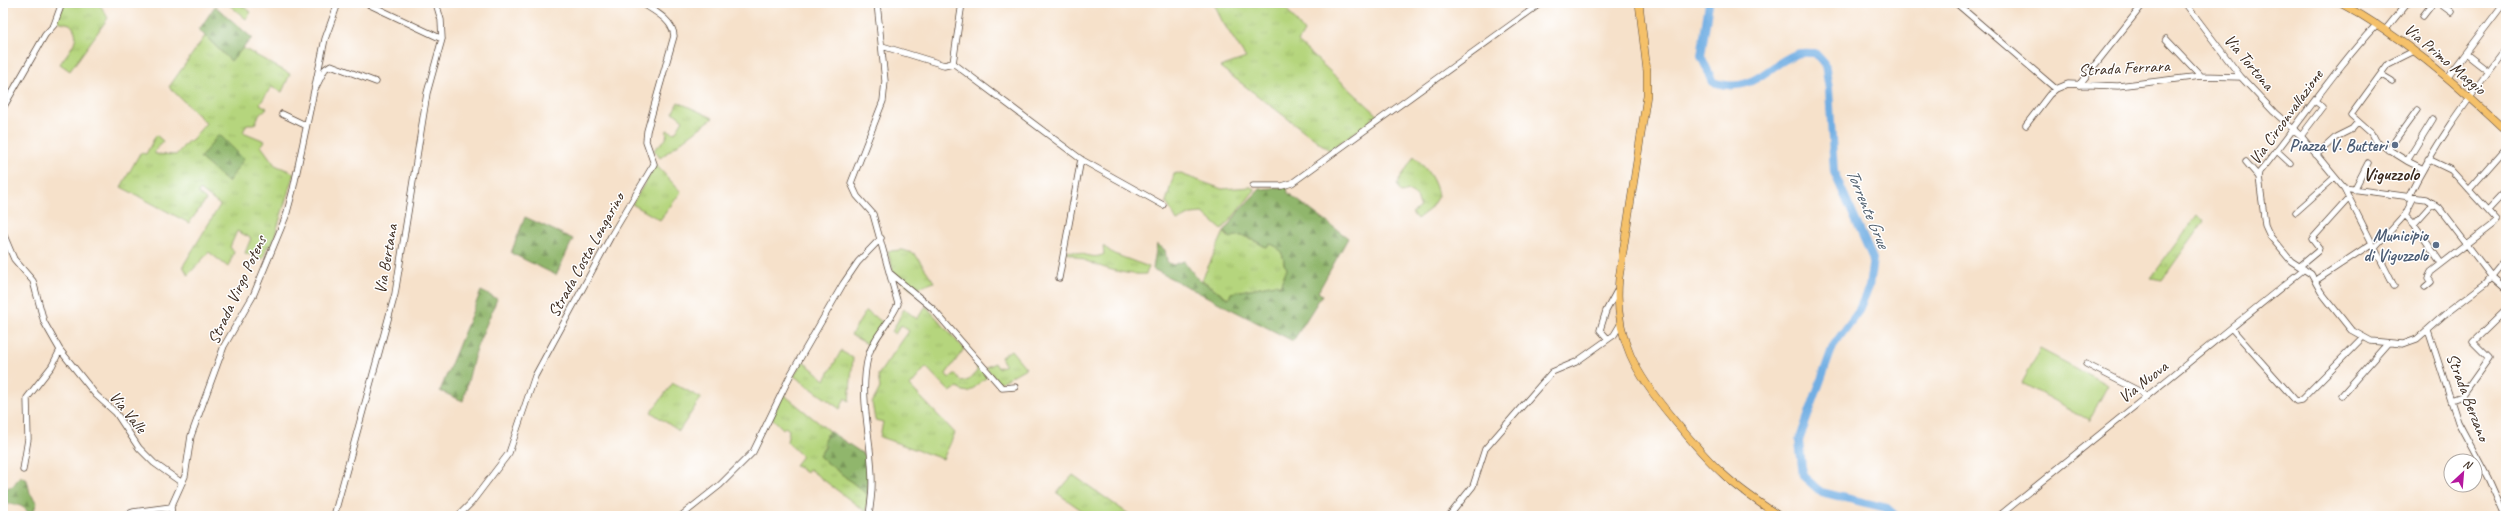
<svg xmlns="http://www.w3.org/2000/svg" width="2509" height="519" font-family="Caveat,sans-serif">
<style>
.grass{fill:url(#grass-tufts);stroke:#78804e}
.forest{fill:url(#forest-firs);stroke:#667045}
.park{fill:#b5d57d;stroke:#78804e}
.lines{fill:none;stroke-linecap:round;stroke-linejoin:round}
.river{stroke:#71aee3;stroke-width:8}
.minor-casing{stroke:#574538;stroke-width:7}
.major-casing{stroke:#574538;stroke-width:8}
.minor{stroke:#fff;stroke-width:5.5}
.major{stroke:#f5c16b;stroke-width:7}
.service-dot{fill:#5c6f8a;stroke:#fff;stroke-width:1.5}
.labels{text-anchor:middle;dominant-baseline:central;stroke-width:3;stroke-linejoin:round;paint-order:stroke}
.street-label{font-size:17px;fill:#3b2a1e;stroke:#fff}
.service-label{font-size:17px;font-weight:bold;fill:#4e5e75;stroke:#fff;text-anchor:end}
.water-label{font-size:18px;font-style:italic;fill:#515f6d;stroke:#fff}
.quarter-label{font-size:19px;font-weight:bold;fill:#3b2a1e;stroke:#fff}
</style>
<defs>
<pattern id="grass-tufts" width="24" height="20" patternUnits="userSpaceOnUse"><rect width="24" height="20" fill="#b5d57d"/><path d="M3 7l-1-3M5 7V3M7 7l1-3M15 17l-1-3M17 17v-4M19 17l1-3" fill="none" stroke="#9db76c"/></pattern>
<pattern id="forest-firs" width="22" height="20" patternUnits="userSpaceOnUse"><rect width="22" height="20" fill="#90b66c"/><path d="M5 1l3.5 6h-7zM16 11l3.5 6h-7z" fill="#779458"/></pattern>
</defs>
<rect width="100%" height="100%" fill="#fff"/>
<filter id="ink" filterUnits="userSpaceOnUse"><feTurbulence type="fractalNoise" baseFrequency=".025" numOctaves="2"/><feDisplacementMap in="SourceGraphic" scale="8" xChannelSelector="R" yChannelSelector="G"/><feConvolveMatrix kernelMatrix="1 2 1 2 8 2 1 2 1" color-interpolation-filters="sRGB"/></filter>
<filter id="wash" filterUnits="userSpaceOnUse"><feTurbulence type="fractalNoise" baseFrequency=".012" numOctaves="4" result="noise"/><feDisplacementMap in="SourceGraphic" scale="16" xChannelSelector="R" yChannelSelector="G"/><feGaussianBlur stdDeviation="0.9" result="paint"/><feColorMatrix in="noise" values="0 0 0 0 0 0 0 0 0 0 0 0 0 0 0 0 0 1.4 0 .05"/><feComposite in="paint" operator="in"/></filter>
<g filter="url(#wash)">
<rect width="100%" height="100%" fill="#f6e1ca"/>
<!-- grass -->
<path class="grass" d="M64 3H99L108 18 70 71 60 64C68 51 84 38 70 24L57 21Z
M227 3H238L251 12 246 19Z
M1214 3H1282L1304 32 1298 42 1380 117 1378 119 1373 116 1370 122 1329 150 1220 67 1246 58 1222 21Z
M205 36 231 61 243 48 290 74 282 92 271 87 260 104 267 108 259 115 255 124H247L243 132 265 141 261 146 275 165 294 173 272 245 267 247 263 259 245 253 251 238 237 231 230 247 234 252 228 267 209 252 188 275 183 266 220 205 200 190 198 193 206 200 189 223 121 187 140 153 146 154 156 135 163 141 155 151V154L176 155 188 141 190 142 206 123 169 87Z
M678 102 713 118 660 158 654 150 666 139 667 130 675 133 683 120 673 112Z
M1414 156C1425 167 1436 180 1438 196L1430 209 1417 219 1412 213 1420 207 1417 197 1409 191 1401 193 1397 184Z
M656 165 681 192 660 220 632 204Z
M1178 173 1222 189 1251 187 1255 190 1222 230 1203 213 1191 214 1177 221 1166 202 1174 174Z
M2197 215 2204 221 2162 280 2151 278Z
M1224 232 1228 237 1242 235 1266 247 1270 244C1280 246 1284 255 1284 264L1287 268 1280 286 1275 284 1231 293 1229 299 1202 280Z
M1103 246 1114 254 1149 267 1146 274C1119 276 1090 263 1066 252 1077 248 1091 262 1104 254Z
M903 250 915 254 934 282 913 290 893 272 888 251Z
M926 306 964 349 946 374 949 378 955 374 962 382 969 380 977 371V364L987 377 969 392 963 391 958 387 950 392 926 367 910 386 955 433 943 459 880 437 883 422 875 420 872 403 880 388 878 375 909 331 901 325 895 334 892 332 904 309 917 319Z
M866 311 884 323 869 345 851 335Z
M1011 350 1026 368 999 383 986 367 995 363 998 368 1005 365 1001 357Z
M841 351 853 358 849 401 845 398 840 409 794 376 803 361 825 380Z
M673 383 701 398 679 431 651 412Z
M783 394 829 431 823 443 826 445 819 456 868 495 866 512 809 469 806 473 795 465 802 456 787 442 789 430 785 427 783 429 772 418Z
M1073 475 1130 515 1090 516 1057 493Z"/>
<!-- forest -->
<path class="forest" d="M215 6 252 38 231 61 199 30Z
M219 134 244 159 228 182 200 158Z
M1287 187 1288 193 1348 238 1318 292 1322 295 1293 341 1153 269 1157 244 1165 250 1167 262 1173 265 1184 261 1196 277 1229 299 1231 293 1275 284 1280 286 1287 268 1284 264C1284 255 1280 246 1270 244L1266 247C1256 242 1242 231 1231 238L1224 232 1239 211 1260 189Z
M525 217 573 239 556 275 511 253Z
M481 291 497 299 476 349 463 401 440 391Z
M829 431 868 457V495L819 456 826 446 823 443Z
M20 476 27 480 30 493 37 503 34 510 35 516H30C26 506 16 503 6 504L3 507V489L13 486Z"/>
<!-- park -->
<path class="park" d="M2040 349 2108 385 2088 422 2089 420 2022 383Z"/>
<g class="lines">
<!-- river -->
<path class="river" d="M1709 3 1701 56 1713 82C1753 95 1763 68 1796 54 1801 52 1809 53 1815 53L1825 64 1829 89 1834 172 1873 259 1869 287 1858 312 1833 346 1799 441 1803 476 1821 492 1887 508 1896 516"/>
</g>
</g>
<g filter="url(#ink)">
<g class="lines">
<defs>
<path id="minor" d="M366 3 442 39
M962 3 953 63 1082 160 1163 205
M1956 3 2056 89
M2185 3 2241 77 2274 112 2301 136 2344 188 2394 286
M2439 3 2451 12
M2423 16 2433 3
M2377 24C2334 70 2300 123 2260 172L2259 177 2265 225 2270 236 2291 261 2311 274 2321 292 2351 330 2371 341 2403 344 2417 339 2444 315 2486 283 2506 259
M2386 29 2407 3
M2166 39 2201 76
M882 46 944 65 953 63
M2466 54 2489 72
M2382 75 2392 81
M2448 77 2504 3
M2079 85 2144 3
M314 91 325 69 331 65 376 82
M3 108 45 35 54 25 62 3
M282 114 305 125
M2026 125 2049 95 2056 89 2068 84 2118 86 2201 76 2241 77
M2301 136 2323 107 2315 101
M2388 150 2417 110
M2277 151 2290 163
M2316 155 2336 137 2352 129 2358 122
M2407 161 2375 141 2371 133 2351 115 2388 64 2414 51
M2246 162 2259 177
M2423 169 2407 161 2433 119
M1253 186H1282L1292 183 1541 3
M2344 188 2426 199 2439 208 2491 276 2506 289
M2354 190 2368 163
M2469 190 2506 148
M2408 198C2434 144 2470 97 2506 49
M2488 210 2504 193
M2296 212 2334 178
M2405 215 2414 224 2441 263
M2414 224 2433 203
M3 233 14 259 33 281 44 322 60 350 96 395 116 413 139 448 154 463 182 483
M2374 249 2405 215 2413 199
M2300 266 2318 251 2319 248 2312 239 2349 198
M891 274 932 308 1002 388 1015 387
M1059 278 1081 159
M2315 281 2371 244
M2425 287 2431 282 2428 278 2431 272 2497 221 2451 170 2428 159
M2232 329 2296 401 2301 400 2362 338
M2428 330 2458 422 2488 478 2505 516
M1608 339 1600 330 1606 311 1618 289
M2086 364 2141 392 2146 397
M2342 395 2387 344
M2451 400 2462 396 2489 358 2473 342 2506 310
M23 470 28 439 27 398 52 366 60 350
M122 516 133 512 171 507
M172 516 171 507 185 476 191 436 224 346 253 296 286 216 293 190 325 39 338 3
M334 516 395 294 427 93 442 39 441 20 436 3
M458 516 471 503 509 453 535 376 611 236 654 164 646 141 647 131 674 36C673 20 654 11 642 3
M681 516 720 485 753 452 791 374 843 284 858 262 881 238
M869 516C870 506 872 496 872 485 873 443 858 399 868 357 873 337 890 323 898 304L873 214 857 196 851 183 883 101 885 81 877 3
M1449 516 1473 486 1485 449 1552 372 1576 362 1614 335 1620 325
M1999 516 2304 269"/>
<path id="major" d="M1639 3 1647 71V95L1619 278C1613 338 1637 376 1674 420 1690 439 1705 458 1723 474 1740 490 1760 503 1779 516
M2340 3C2403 36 2455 83 2506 131"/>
</defs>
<!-- minor casing -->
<use href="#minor" class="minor-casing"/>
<!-- major casing -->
<use href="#major" class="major-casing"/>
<!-- minor -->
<use href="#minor" class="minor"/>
<!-- major -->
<use href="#major" class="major"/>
</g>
</g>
<!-- markers -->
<g class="service-dot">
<circle cx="2395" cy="145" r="4"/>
<circle cx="2436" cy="245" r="4"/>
</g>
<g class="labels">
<!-- street labels -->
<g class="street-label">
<text transform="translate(2445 59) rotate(40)">Via Primo Maggio</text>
<text transform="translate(2249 62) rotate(50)">Via Tortona</text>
<text transform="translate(2124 68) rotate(-3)">Strada Ferrara</text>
<text transform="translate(2286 117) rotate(-54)">Via Circonvallazione</text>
<text transform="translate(586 255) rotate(-61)">Strada Costa Longarino</text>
<text transform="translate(386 259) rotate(-80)">Via Bertana</text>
<text transform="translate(237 290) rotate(-65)">Strada Virgo Potens</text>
<text transform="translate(2143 382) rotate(-38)">Via Nuova</text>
<text transform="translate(2468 397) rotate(69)">Strada Berzano</text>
<text transform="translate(128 412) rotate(51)">Via Valle</text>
</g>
<!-- service labels -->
<g class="service-label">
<text x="2387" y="145">Piazza V. Butteri</text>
<text x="2428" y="235">Municipio<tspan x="2428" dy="20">di Viguzzolo</tspan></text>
</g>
<!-- water labels -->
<g class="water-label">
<text transform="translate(1868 208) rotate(67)">Torrente Grue</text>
</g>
<!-- quarter labels -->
<g class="quarter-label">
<text x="2391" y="174">Viguzzolo</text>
</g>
</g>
<!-- margin -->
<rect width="2509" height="519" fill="none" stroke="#fff" stroke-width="16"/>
<!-- north arrow -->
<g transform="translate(2463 473) rotate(26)"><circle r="19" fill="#ffffff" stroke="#b1aaa5"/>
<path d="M0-3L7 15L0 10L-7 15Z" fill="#b5179e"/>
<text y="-6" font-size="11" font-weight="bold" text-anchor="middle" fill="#3b2a1e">N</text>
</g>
</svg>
